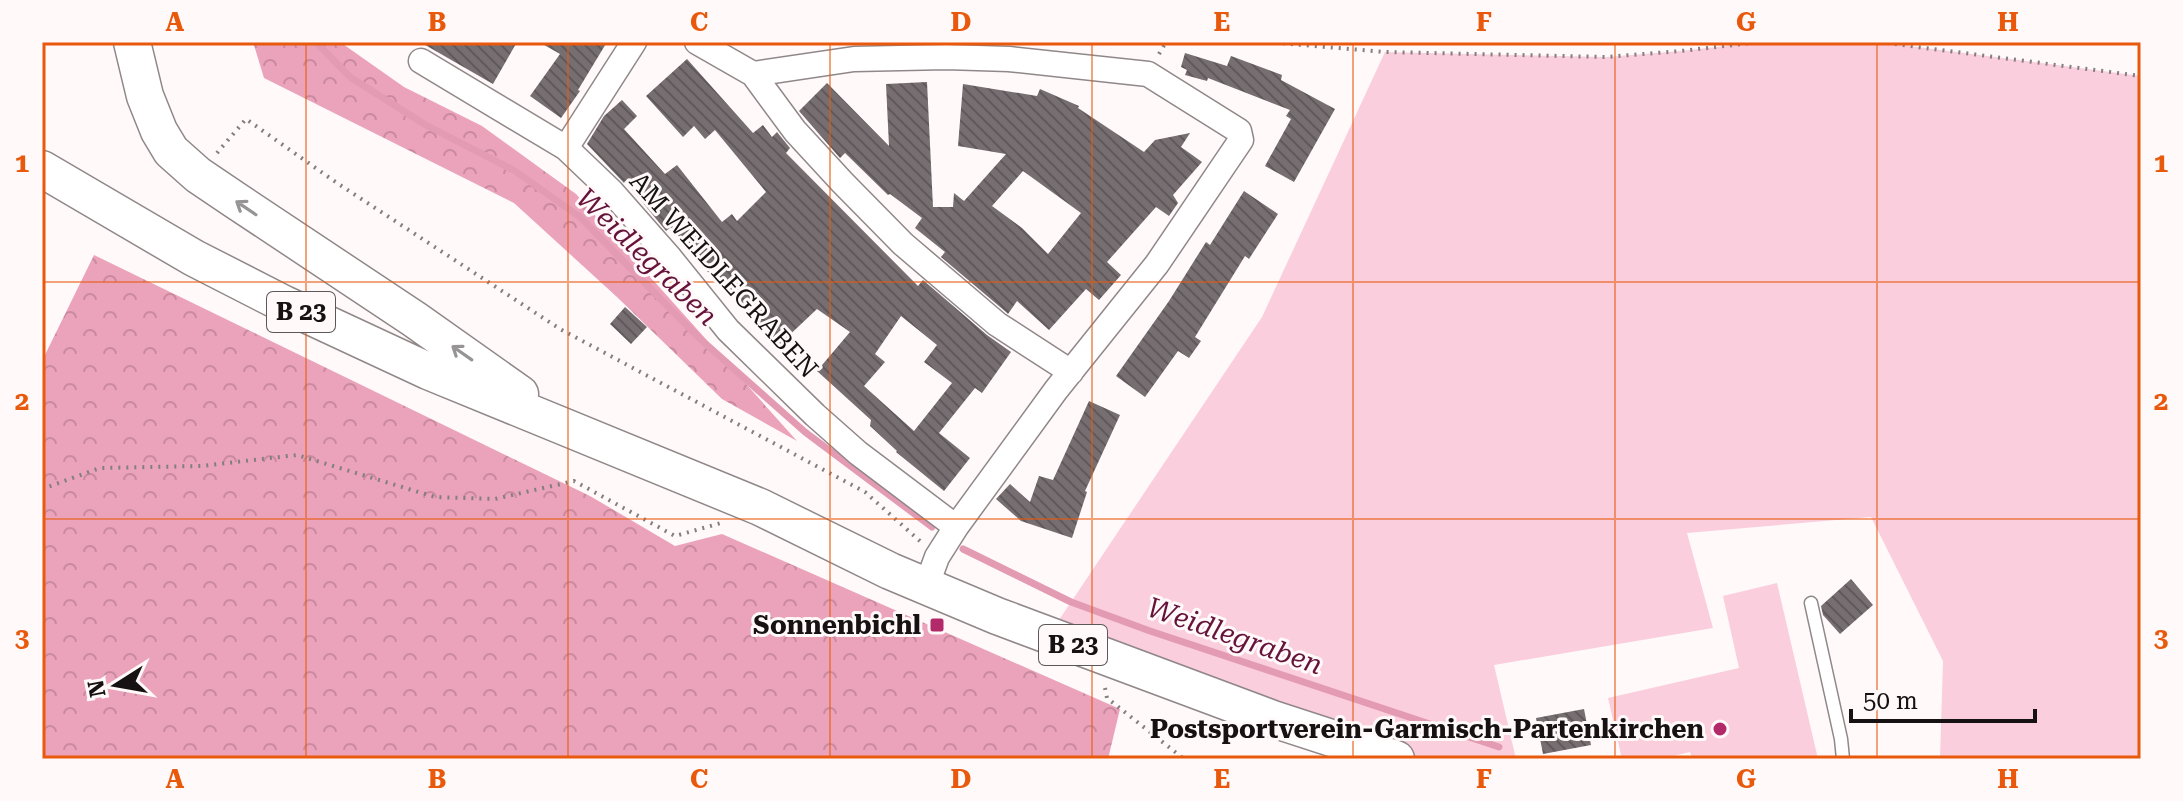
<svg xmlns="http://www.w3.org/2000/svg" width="2183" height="801" font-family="'Roboto Serif',serif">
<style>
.grass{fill:#fbcedd}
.forest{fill:url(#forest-crowns)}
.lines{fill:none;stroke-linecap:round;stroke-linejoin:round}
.stream{stroke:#e39bb4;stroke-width:7}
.building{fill:url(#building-back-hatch);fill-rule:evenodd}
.service-casing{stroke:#908789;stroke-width:15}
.minor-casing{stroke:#908789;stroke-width:27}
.primary-casing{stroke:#908789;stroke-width:39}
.path{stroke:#837f80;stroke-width:4;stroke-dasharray:2 6;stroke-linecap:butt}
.service{stroke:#fff;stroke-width:12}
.minor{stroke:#fff;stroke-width:24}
.primary{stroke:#fff;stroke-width:36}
.oneway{stroke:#969495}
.grid{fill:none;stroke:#e8590c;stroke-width:2;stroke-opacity:0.55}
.poi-dot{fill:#b32a6b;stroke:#fff9fa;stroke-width:3}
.labels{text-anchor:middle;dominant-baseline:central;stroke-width:6;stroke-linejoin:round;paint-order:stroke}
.shield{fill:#fff9fa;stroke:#5c5758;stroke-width:2}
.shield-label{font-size:24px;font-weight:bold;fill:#161213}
.street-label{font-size:26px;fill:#161213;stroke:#fff9fa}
.poi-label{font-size:26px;font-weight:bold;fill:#161213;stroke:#fff9fa;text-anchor:end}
.water-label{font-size:28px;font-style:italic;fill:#66133a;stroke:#fff9fa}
.neatline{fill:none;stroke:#e8590c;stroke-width:3}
.grid-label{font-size:26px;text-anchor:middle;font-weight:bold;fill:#e8590c}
</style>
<defs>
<pattern id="forest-crowns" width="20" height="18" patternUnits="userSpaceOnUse" patternTransform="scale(2)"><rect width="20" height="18" fill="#eba2bb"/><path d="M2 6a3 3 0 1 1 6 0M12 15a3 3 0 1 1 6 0" fill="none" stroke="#c98aa0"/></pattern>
<pattern id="building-back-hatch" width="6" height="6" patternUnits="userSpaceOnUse" patternTransform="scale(2)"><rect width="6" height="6" fill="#766e70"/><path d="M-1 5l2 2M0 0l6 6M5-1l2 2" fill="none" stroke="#60595b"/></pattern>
</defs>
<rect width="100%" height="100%" fill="#fff9fa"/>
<!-- grass -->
<path class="grass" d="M1760 42H1879L2141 76V759H1940L1943 661 1871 517 1687 533 1713 628 1494 665 1516 759H1395L1098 655 1059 620 1262 317 1385 52 1606 57 1681 51Z
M1777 583 1818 759H1692L1690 752 1660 759H1622L1608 698 1739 668 1723 596Z"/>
<!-- forest -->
<path class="forest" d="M253 42H340L404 87 482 126 576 194 797 441 722 399 617 297 514 203 264 78Z
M94 255 590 496 675 546 722 534 1120 709 1108 759H42V361Z"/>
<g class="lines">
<!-- stream -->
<path class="stream" d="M316 42 350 77 424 124 515 171 580 217 698 337 805 432 932 527
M963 549 1071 602 1150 631 1499 747"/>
</g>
<!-- building -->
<path class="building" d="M420 42H517L493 84Z
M539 42H607L578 90 580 91 561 118 530 96 560 54Z
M1185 53 1227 66 1231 56 1282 75 1281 80 1335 109 1294 182 1265 166 1291 119 1286 116 1290 110 1208 78 1207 81 1185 75 1187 70 1181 67Z
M687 59 753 133 763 125 772 137 777 132 790 148 786 153 918 286 923 280 987 335 1011 352 982 393 975 388 939 433 970 458 944 491 896 452 897 451 870 426 871 420 817 371 850 332 817 309 780 344 723 285 721 288 671 227 666 231 625 181 624 183 587 144 604 116 622 100 637 116 624 129 665 174 677 165 722 222 732 214 737 221 766 192 715 130 705 139 694 126 683 137 646 96ZM901 316 937 345 924 362 952 383 914 431 864 386 885 362 875 354Z
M927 82 933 207H953L954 193 964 201 1006 154 958 146 963 84 1037 96 1040 89 1079 106 1078 108 1144 152 1155 140 1190 133 1181 147 1202 162 1173 195 1178 203 1169 216 1156 207 1107 262 1121 275 1099 300 1086 289 1049 330 1017 301 1008 314 1006 312 941 257 945 252 915 228 922 218 890 194 888 195 845 153 840 158 799 111 827 83 889 146 886 84ZM1023 171 1081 213 1048 254 1022 228 992 206Z
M1244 191 1278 214 1249 259 1245 256 1195 337 1201 341 1189 358 1178 351 1145 397 1116 376 1169 301 1206 242 1210 245Z
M625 307 647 327 631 344 610 324Z
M1089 401 1120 415 1085 491 1087 492 1072 538 1021 521 996 499 1010 484 1030 502 1039 476 1053 480Z
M1851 579 1873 605 1840 634 1823 615 1821 606Z
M1584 709 1591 745 1543 754 1536 718Z"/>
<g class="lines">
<defs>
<path id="service" d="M1811 603 1841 739 1843 759"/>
<path id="minor" d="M697 42 753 74 854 59 946 57 1009 59 1148 74 1239 131 1241 140 1157 264 1056 390 956 527 937 557 926 587
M421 61 566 148 611 191 670 258 728 330 815 415 858 453 956 527
M753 74 795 131 842 182 903 244 997 324 1071 372
M566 148 634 42"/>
<path id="primary" d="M132 42 145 96 159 131 171 151 198 175 235 200 414 319 520 394
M42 169 194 258 284 304 428 371 760 507 890 571 997 616 1273 719 1396 759"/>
</defs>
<!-- service casing -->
<use href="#service" class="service-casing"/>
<!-- minor casing -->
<use href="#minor" class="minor-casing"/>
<!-- primary casing -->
<use href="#primary" class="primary-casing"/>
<!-- path -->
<path class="path" d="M1267 42 1385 52 1606 57 1681 51 1760 42
M1879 42 2141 76
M1159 54 1166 42
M217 153 246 119 337 183 560 329 865 492 921 542
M42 489 100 468 201 466 297 455 435 497 495 499 574 481 675 536 721 523
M1105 688 1107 698 1184 759"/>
<!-- service -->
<use href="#service" class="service"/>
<!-- minor -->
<use href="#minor" class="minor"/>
<!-- primary -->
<use href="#primary" class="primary"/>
</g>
<!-- one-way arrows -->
<defs><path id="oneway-shaft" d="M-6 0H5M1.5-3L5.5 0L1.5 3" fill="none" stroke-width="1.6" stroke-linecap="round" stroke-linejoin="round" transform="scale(2)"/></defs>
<g class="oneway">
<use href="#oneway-shaft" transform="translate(246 208) rotate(-146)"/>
<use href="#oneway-shaft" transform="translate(462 353) rotate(-145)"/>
</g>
<!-- grid -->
<path class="grid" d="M306 42V759M568 42V759M830 42V759M1092 42V759M1353 42V759M1615 42V759M1877 42V759M42 282H2141M42 519H2141"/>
<!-- markers -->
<g class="poi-dot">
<rect x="929" y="617" width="16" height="16" rx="4"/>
<circle cx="1720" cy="729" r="8"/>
</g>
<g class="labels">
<!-- shield labels -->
<g class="shield">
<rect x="267" y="292" width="68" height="40" rx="6"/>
<rect x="1039" y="625" width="68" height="40" rx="6"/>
</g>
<g class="shield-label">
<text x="301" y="312">B 23</text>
<text x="1073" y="645">B 23</text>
</g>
<!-- street labels -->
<g class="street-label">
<text transform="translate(724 275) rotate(48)">AM WEIDLEGRABEN</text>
</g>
<!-- poi labels -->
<g class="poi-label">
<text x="921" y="625">Sonnenbichl</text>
<text x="1704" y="729">Postsportverein-Garmisch-Partenkirchen</text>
</g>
<!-- water labels -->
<g class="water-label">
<text transform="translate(647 257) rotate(44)">Weidlegraben</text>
<text transform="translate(1235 636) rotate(19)">Weidlegraben</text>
</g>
</g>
<!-- border -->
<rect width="2183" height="801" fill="none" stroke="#fff9fa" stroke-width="88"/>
<!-- north arrow -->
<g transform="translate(116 685) rotate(259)" stroke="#fff9fa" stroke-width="6" paint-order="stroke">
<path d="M0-6L14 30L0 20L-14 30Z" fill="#161213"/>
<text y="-12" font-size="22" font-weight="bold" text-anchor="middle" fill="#161213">N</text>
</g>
<!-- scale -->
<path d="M1851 709v12h184v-12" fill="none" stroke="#161213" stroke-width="4"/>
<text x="1863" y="709" font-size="24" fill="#161213" stroke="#fff9fa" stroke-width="6" paint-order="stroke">50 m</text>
<rect x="44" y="44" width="2095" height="713" class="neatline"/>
<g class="grid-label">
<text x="175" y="31">A</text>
<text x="437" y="31">B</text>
<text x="699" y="31">C</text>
<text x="961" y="31">D</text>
<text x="1222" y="31">E</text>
<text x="1484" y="31">F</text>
<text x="1746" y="31">G</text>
<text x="2008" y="31">H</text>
<text x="22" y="172">1</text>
<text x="2161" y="172">1</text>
<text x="22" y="410">2</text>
<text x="2161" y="410">2</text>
<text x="22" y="647">3</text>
<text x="2161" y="647">3</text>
<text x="175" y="788">A</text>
<text x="437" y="788">B</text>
<text x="699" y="788">C</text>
<text x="961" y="788">D</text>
<text x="1222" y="788">E</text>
<text x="1484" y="788">F</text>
<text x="1746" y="788">G</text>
<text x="2008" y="788">H</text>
</g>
</svg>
